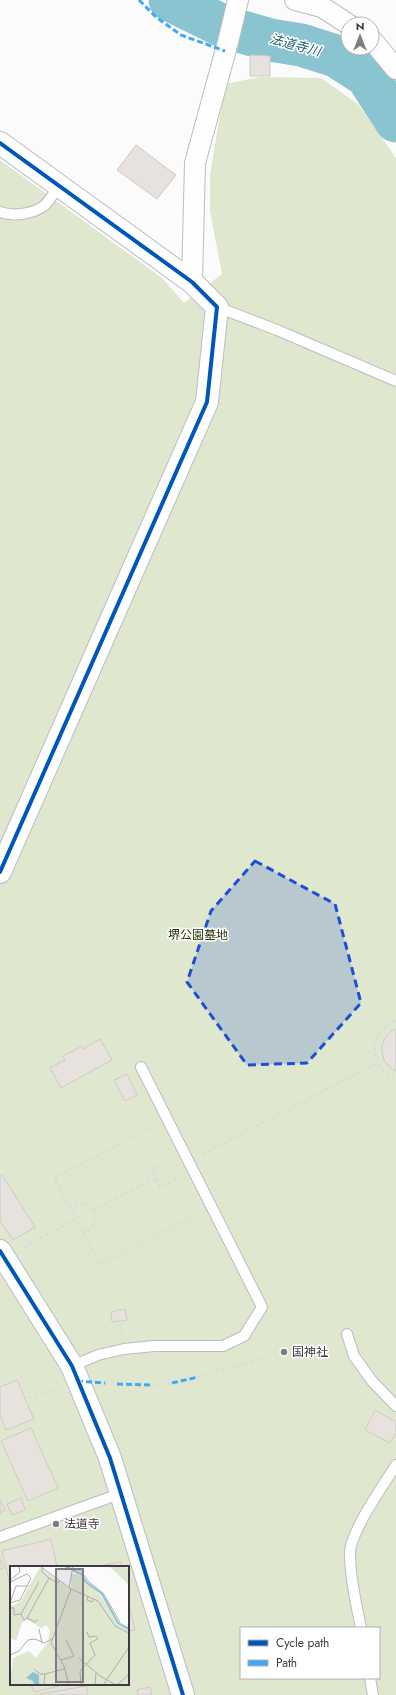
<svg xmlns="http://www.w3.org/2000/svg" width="396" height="1695" font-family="Jost,'Noto Sans JP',sans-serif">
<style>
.green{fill:#dfe7ce;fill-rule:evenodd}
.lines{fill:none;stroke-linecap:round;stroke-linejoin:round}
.river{stroke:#8ac4d1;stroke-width:43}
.building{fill:#e7e2de;stroke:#cfcac5}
.lane-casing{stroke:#bfbbc1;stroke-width:12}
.street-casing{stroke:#bfbbc1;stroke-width:22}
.secondary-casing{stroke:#bfbbc1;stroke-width:24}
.path{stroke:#dcdcdc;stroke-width:2.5;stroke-dasharray:3 3;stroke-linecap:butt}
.lane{stroke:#fefefe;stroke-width:10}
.street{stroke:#fefefe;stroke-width:20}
.secondary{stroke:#fefefe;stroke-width:22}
.quiet{stroke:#3fa9f5;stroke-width:3;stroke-dasharray:6 3;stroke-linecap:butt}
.cycleway-casing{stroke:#fff;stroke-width:6}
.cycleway{stroke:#0057b8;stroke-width:4}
.marked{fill:#1d4ed8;fill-opacity:0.2;stroke:#1d4ed8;stroke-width:3;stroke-dasharray:8 5;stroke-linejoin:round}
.poi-dot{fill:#817c84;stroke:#fff;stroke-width:1.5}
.labels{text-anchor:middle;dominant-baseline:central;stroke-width:3;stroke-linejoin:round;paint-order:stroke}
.park-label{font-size:12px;fill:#283405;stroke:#fff}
.poi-label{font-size:12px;fill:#403844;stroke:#fff;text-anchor:start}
.water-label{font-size:13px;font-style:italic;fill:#1b5f6c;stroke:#fff}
.inset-river{fill:none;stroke:#8ac4d1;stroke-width:2}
.inset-road{fill:none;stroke:#b0adb2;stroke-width:1}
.view{fill:#817c84;fill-opacity:0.15;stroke:#817c84;stroke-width:2}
.inset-edge{fill:none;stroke:#403844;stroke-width:2}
</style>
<rect width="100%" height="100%" fill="#fbfbfb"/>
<!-- green -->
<path class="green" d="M260 77 321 78 359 105 396 158V1695H0V160L162 278 184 303 222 274 210 211V175L225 84ZM11 1567H128V1684H11ZM241 1628H379V1678H241Z"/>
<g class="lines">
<!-- river -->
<path class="river" d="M170 0 225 27 270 40 301 45 336 56 367 76 396 121"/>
</g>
<!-- building -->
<path class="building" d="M250 55 270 56V76H250Z
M136 145 176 175 157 199 117 170Z
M396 1029V1071L388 1066 384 1060 382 1052V1045L385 1038 390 1032Z
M100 1039 112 1060 61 1088 50 1068 65 1060 63 1056 82 1046 83 1049Z
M127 1074 137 1095 125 1101 114 1080Z
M2 1175 35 1227 13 1240 0 1221V1177Z
M125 1309 127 1320 112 1322 111 1312Z
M17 1380 34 1419 6 1430 0 1415V1387Z
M375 1410 396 1422V1433L390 1443 365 1430Z
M31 1428 58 1488 28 1501 1 1441Z
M21 1498 25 1510 12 1515 7 1504Z
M0 1500 5 1510 0 1513Z
M51 1539 57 1567H11V1588L2 1551Z
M0 1559 4 1568 0 1569Z
M121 1562 122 1567H105L104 1565Z
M128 1601 135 1630 128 1631Z
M31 1684H62L63 1685 34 1692Z
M86 1686 88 1695H41V1694Z
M150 1687 152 1695H138L137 1690Z"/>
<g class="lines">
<defs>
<path id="lane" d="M0 212C13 217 34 214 45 205 50 200 54 192 59 187
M217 307 277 330 396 381
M347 1334 354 1356 372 1381 396 1406
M72 1366 98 1355 124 1349 154 1346H223L244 1336 262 1307 141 1067
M0 1537 122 1493
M361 1628C356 1603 350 1577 350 1552 351 1531 384 1484 396 1465
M370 1678 373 1695"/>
<path id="street" d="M295 0 322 7 348 24
M372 40 396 69
M192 282 195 163 228 42 238 0"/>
<path id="secondary" d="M0 143 192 282 217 307 207 402 0 872
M0 1251 72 1366 110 1458 183 1695"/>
</defs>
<!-- lane casing -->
<use href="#lane" class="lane-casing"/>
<!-- street casing -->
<use href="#street" class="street-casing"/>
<!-- secondary casing -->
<use href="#secondary" class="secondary-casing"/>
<!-- path -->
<path class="path" d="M322 330 325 324
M396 1021C368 1029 367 1071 396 1078
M153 1127 54 1178 100 1265 197 1215
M202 1154 377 1063
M170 1161 152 1170 160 1187 178 1178
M69 1207C92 1194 108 1221 83 1233
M94 1210 156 1178
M24 1247 76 1219
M120 1324 122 1333
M198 1377 272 1356
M105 1383 117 1384
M150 1385 172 1383
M29 1398 57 1388"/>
<!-- lane -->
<use href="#lane" class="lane"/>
<!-- street -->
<use href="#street" class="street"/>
<!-- secondary -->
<use href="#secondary" class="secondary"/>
<!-- quiet -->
<path class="quiet" d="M139 0 156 17 181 35 225 51
M77 1381 105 1383
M172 1383 198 1377
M117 1384 150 1385"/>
<defs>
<path id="cycleway" d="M0 143 192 282 217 307 207 402 0 872
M0 1251 72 1366 110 1458 183 1695"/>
</defs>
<!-- cycleway casing -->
<use href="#cycleway" class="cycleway-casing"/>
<!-- cycleway -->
<use href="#cycleway" class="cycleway"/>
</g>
<!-- marked area -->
<path class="marked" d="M255 861 335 904 361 1003 307 1063 247 1065 187 982 211 911Z"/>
<!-- markers -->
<g class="poi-dot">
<circle cx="284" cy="1352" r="4"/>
<circle cx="56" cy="1524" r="4"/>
</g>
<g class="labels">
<!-- park labels -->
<g class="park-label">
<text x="198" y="935">堺公園墓地</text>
</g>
<!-- poi labels -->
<g class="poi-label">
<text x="292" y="1352">国神社</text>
<text x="64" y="1524">法道寺</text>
</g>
<!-- water labels -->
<g class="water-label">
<text transform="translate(295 45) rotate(15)">法道寺川</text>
</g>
</g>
<!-- overview -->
<g transform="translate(10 1566)">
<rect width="119" height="119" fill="#fbfbfb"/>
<path d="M99 0H116L119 4V19ZM30 1 59 23 61 21V8H68L91 30 107 58 119 64V119H0L3 92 19 85 26 92 38 76 40 64 36 59 31 62 17 53 12 57 6 75 0 71V41L11 35Z" fill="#dfe7ce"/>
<path d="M23 106 29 109V119H24L23 115 16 112Z" fill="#8ac4d1"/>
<path class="inset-river" d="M55 0 71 8 76 16 92 28 108 57 119 63"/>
<path class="inset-road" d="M30 0 61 23 88 35 105 60 119 67M32 2V6L39 12 47 17 50 15M62 2 71 5 78 15 93 27 110 56M0 14 10 6 9 0M0 16 17 8 21 12 10 34 0 37M59 22 63 0M78 30 77 34 82 36 84 33M0 37 6 20H18M0 42H4V49L11 48 14 54 17 52 25 56 27 53M11 48 29 16M17 52 39 12M29 63 32 77M0 89 9 85 18 74 25 73 34 77 42 73M69 92 90 110 106 119M51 94 64 90 56 74M24 103 30 108H35M34 118 35 108 54 103M59 119 54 100 41 77 61 23M71 119 70 105 85 89 80 77 88 73 86 70 79 71 77 66M85 119 86 107M93 119 119 81M107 119 119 108"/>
<path class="view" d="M46 3H73V116H46Z"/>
<rect width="119" height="119" class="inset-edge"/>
</g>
<!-- legend -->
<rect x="240" y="1627" width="140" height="52" fill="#ffffff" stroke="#b3afb4"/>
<rect x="248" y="1640" width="20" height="6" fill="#0057b8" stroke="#b3afb4"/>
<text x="276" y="1647" font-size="12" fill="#403844">Cycle path</text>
<rect x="248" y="1660" width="20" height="6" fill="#3fa9f5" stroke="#b3afb4"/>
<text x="276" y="1667" font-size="12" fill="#403844">Path</text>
<!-- north arrow -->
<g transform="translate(360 36)"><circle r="19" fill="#ffffff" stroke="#b3afb4"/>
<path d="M0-3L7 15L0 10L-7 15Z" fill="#817c84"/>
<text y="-6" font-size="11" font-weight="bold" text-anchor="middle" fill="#403844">N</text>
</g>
</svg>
